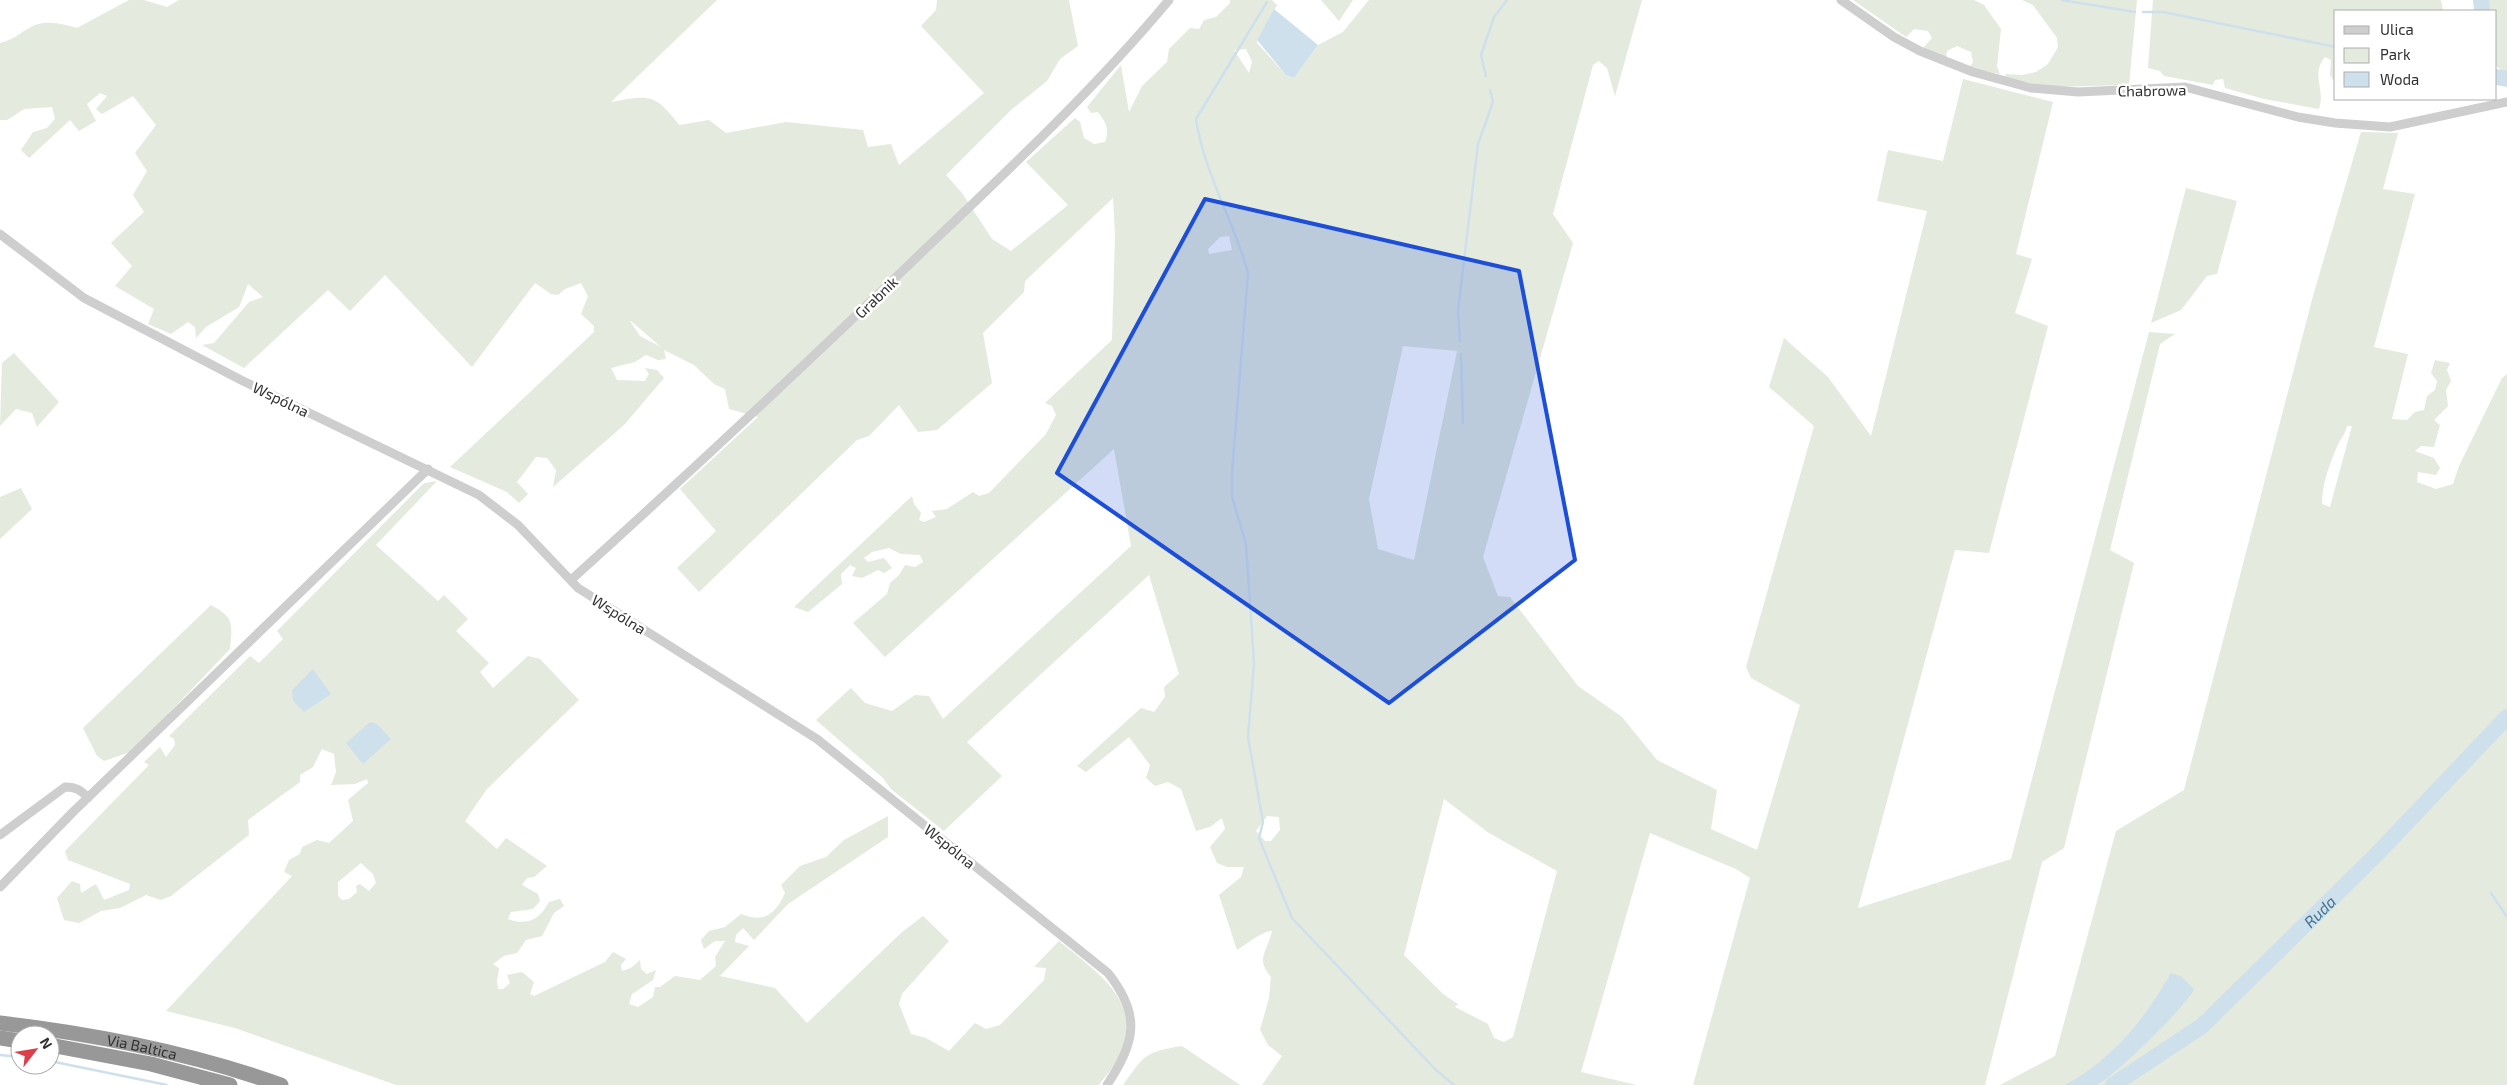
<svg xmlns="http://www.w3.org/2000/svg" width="2507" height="1085" font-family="'Exo 2',sans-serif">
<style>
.green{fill:#e4eadd;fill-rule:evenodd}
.water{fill:#cee0eb}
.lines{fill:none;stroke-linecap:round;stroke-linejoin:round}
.stream{stroke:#cee0eb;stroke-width:2.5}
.river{stroke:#cee0eb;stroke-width:16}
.street{stroke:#cecece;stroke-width:9}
.highway{stroke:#989898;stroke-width:15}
.marked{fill:#1d4ed8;fill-opacity:0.2;stroke:#1d4ed8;stroke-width:4;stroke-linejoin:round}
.labels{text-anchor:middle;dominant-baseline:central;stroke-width:5;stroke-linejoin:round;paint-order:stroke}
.street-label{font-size:15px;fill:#313131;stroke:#fff}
.water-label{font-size:16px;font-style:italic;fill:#427390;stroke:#fff}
</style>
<rect width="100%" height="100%" fill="#fff"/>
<!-- green -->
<path class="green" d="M129 0H144L167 7 179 0H717L611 102C649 95 655 93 679 125L709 120 726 133 786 122 863 130 868 147 891 144 899 165 984 93 921 26 936 10 937 0H1069L1078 46 1060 59 1047 81 1011 110 946 175 962 193 992 239 1011 251 1068 205 1026 162 1075 118 1080 122 1084 138 1094 144 1105 142C1110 129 1106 123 1098 112L1091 113 1087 107 1121 65 1129 112 1142 86 1167 62 1169 49 1190 28 1199 29 1204 20 1216 17 1230 3V0H1272L1277 5 1257 40V43L1286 75 1294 78 1318 45 1343 32 1369 0H1642L1615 96 1607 68 1599 61 1593 65 1553 214 1573 243 1483 557 1498 596 1510 597 1578 686 1622 717 1657 760 1717 790 1711 829 1757 850 1800 705 1751 678 1746 667 1814 426 1769 387 1784 338 1828 377 1871 436 1927 211 1877 201 1888 150 1943 161 1963 79 2053 102 2016 254 2032 259 2015 313 2048 326 1989 553 1955 550 1858 908 2011 859 2149 332 2175 334 2160 344 2110 550 2134 563 2064 848 2042 862 1985 1085H1693L1750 878 1736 869 1650 833 1581 1072 1637 1085H1262L1282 1056 1268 1045 1260 1030 1269 998 1271 977C1255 958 1267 953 1272 931 1262 931 1247 944 1237 950L1219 895 1241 877 1244 867H1227L1217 863 1210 847 1225 829 1222 818 1210 827 1196 831 1181 789 1168 782 1155 786 1146 778 1150 765 1129 737 1086 772 1077 766 1141 708 1154 712 1165 697 1164 687 1179 674 1149 575 967 742 1002 776 944 831 891 789 883 778 816 720 851 688 865 703 892 711 915 695 929 696 943 719 1131 546 1114 449 885 657 853 623 887 594 890 583 899 575 905 565 915 567 923 562 920 555 901 554 889 548 872 552 864 558 868 562 884 558 892 568 884 573 878 570 862 578 852 576 856 568 850 565 841 574 842 584 808 612 794 607 912 496 914 504 921 513 919 520 924 522 936 517 932 511 947 509 973 492 979 496 989 493 1046 434 1056 415 1052 406 1045 403 1112 340 1115 235 1113 198 1025 281 1024 292 983 333 992 383 937 430 918 432 899 405 869 436 857 440 699 592 677 568 716 531 680 489 758 417 729 409 725 389 714 384 694 365 664 350 666 359 658 360 646 355 635 362 611 368 617 380 645 381 649 374 645 368 657 370 664 378 624 425 553 487 556 470 547 458 536 457 517 482 528 494 519 503 507 492 450 467 594 332V326L581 314 588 296 581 283 565 289 558 295 551 294 535 283 472 367 385 275 350 311 328 290 244 368 202 345 214 343 249 302 263 297 248 284 239 307 206 327 196 338 195 327 188 322 171 334 148 324 154 309 115 286 132 266 111 243 144 212 133 195 147 171 135 153 156 125 133 96 102 114 96 109 107 96 100 93 87 104 96 121 79 131 70 120 29 158 21 150 33 132 47 128 55 119 52 107 24 109 7 120H0V43C13 40 20 33 31 27 45 19 63 24 77 28ZM1246 49 1252 62 1249 73 1234 50ZM1229 236 1232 250 1209 254 1208 249 1220 237ZM630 321H631L661 347 640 336ZM1403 346 1457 351 1414 560 1378 549 1369 499ZM1444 799 1489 833 1557 871 1513 1037 1504 1042 1494 1038 1488 1024 1455 1007 1458 1004 1443 994 1404 955ZM1267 816 1279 817 1280 830 1271 841H1265L1256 831Z
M1321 0H1353L1339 21Z
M1853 0H1974L1984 5 2001 29 1997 67 2000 74 1969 68 1973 62 1971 52 1957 46 1947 51 1946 58 1923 48 1932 38 1928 31 1914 29 1906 37Z
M2022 0H2137L2129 85 2050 87 2004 78 2006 74 2022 75 2036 72 2048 64 2058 47 2057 38 2033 5Z
M2153 0H2441L2443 11H2336V85L2330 75 2331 60 2325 57C2310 75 2326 90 2319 109L2264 99 2225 88 2223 79 2215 80 2213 85 2164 76 2160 71 2148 68Z
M2478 0H2507V75L2496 66V11H2479Z
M2361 132 2398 133 2383 189 2415 194 2374 347 2408 354 2392 419 2407 420 2415 412 2424 410 2427 396 2435 390 2437 381 2431 373 2435 360 2450 363 2447 370 2451 381 2446 390 2448 406 2434 420 2440 425 2434 447 2421 446 2415 451 2434 458 2440 468 2436 475 2418 472 2417 482 2436 489 2453 484 2459 466 2502 378 2507 374V1085H2000L2055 1056 2116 831 2184 790 2313 296ZM2347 426H2352L2330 507 2322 504C2322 484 2329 465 2337 447 2340 439 2345 435 2347 426Z
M2186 188 2237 201 2217 274 2207 276 2181 310 2151 323Z
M14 353 59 402 37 427 32 413 16 409 0 426 2 363Z
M437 481 376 545 438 601 444 595 468 619 456 631 489 663 480 672 493 688 528 656 540 659 579 700 487 789 465 821 497 849 506 838 547 866 534 877 527 878 522 885 538 894 540 901 533 909 511 912 508 919C528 926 539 920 549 902L560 899 564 906 554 913 542 936 526 940 517 953 504 956 493 964 499 968 497 981 498 989H503L510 983 507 975 522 972 534 982 530 994 534 996 605 962 613 952 626 959 621 965 622 971 631 968 640 960 641 969 647 974 656 970 653 980 632 994 629 1004 638 1007 653 997 655 987H660L675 976 700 980 716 966 715 957 725 941H715L704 949 701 940 709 931 725 927 741 914C764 923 775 915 785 893L781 885 800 866 826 857 844 840 888 816V837L788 904 754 940 743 928 736 935 735 942 749 946 720 976 775 988 807 1023 901 933 923 916 949 941 902 994 899 1004 911 1034 926 1038 949 1051 975 1023 986 1029 1000 1025 1044 980 1046 968 1034 967 1059 941C1095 971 1146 1002 1119 1056 1114 1066 1106 1076 1099 1085H396L235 1028 166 1011 292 876 284 872 289 860 300 854 302 847 317 840 329 843 353 821 348 800 368 783 367 779 355 784 331 785 336 772 334 754 322 749 313 767 300 775V782L248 820 249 835 171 896 161 900 146 895 120 908 101 911 79 923 64 920 57 898 72 881 80 884 81 893 96 884 104 900 129 890 130 884 68 860 65 851 149 765 144 762 160 747 166 757 175 745 174 739 169 736 250 656 259 663 283 639 277 631 424 483ZM361 863 373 874 376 883 369 891 360 884 356 886 357 892 349 899 342 900 338 896V882Z
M21 488 32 509 0 539V497Z
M211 605C235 618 232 624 230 649L133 751 104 761 97 756 83 728Z
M1182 1046 1240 1085H1123C1145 1055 1144 1052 1182 1046Z"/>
<!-- water -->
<path class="water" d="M1274 9 1318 45 1294 78 1286 75 1257 40Z
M313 669 331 694 304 712 293 701 292 690Z
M370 722 377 724 391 739 363 764 346 743Z
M2171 973 2182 977 2194 989C2189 1004 2111 1080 2096 1085 2087 1085 2074 1085 2065 1085 2114 1058 2143 1021 2171 973Z"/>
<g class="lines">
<!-- stream -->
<path class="stream" d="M2062 0 2135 12
M1267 2 1196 119C1204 173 1234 221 1248 273L1232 473V497L1246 544 1254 663 1248 737 1263 822 1259 838 1292 918 1435 1069 1454 1085
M2143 12H2163L2336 47
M1486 76 1481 55 1494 17 1507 0
M1460 341 1458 311 1478 144 1493 102 1490 90
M1461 354 1463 423
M2491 893 2507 917
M0 1055 20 1057
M50 1061 167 1085"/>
<!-- river -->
<g class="river">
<path d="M2481 0 2482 11"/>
<path d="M2496 77 2507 79"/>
<path id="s1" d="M2113 1085 2202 1026 2377 854 2507 717"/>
</g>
<!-- street -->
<path class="street" d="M1841 0 1894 37 1920 51 1973 72 2031 88 2078 92 2185 87 2298 117 2335 123 2390 127 2507 102
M0 234 84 298 241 380 479 495 518 525 578 588 817 739 1108 973C1142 1016 1135 1042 1107 1085
M571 580C688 474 803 367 917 257 1004 174 1092 92 1169 0
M0 835 65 787C76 787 81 790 88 798
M0 887 73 812 428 469"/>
<!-- highway -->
<g class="highway">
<path id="s2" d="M0 1023C95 1034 191 1053 281 1085"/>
<path d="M0 1038 20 1041"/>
<path d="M50 1045 151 1064 230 1085"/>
</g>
</g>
<!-- marked area -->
<path class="marked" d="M1205 199 1519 271 1575 560 1389 703 1057 473Z"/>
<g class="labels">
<!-- street labels -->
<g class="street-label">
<text transform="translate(2152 90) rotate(-1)">Chabrowa</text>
<text transform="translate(876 297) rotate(-44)">Grabnik</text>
<text transform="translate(281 399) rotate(26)">Wspólna</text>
<text transform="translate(619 614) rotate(32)">Wspólna</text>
<text transform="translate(950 846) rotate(39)">Wspólna</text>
<text stroke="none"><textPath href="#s2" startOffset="144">Via Baltica</textPath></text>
</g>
<!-- water labels -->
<g class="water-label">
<text stroke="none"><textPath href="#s1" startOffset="271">Ruda</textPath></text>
</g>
</g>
<!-- legend -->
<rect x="2334" y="10" width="162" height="90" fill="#ffffff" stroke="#adadad"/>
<rect x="2344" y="26" width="25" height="8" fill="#cecece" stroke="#adadad"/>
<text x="2380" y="35" font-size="15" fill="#313131">Ulica</text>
<rect x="2344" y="48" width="25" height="15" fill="#e4eadd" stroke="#adadad"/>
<text x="2380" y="60" font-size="15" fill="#313131">Park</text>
<rect x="2344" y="72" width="25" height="15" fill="#cee0eb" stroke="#adadad"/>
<text x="2380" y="85" font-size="15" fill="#313131">Woda</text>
<!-- north arrow -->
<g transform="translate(35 1050) rotate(59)"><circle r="24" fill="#ffffff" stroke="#adadad"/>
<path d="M0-4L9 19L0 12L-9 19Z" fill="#dc3e4c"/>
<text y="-8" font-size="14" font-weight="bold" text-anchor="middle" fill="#313131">N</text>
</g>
</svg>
